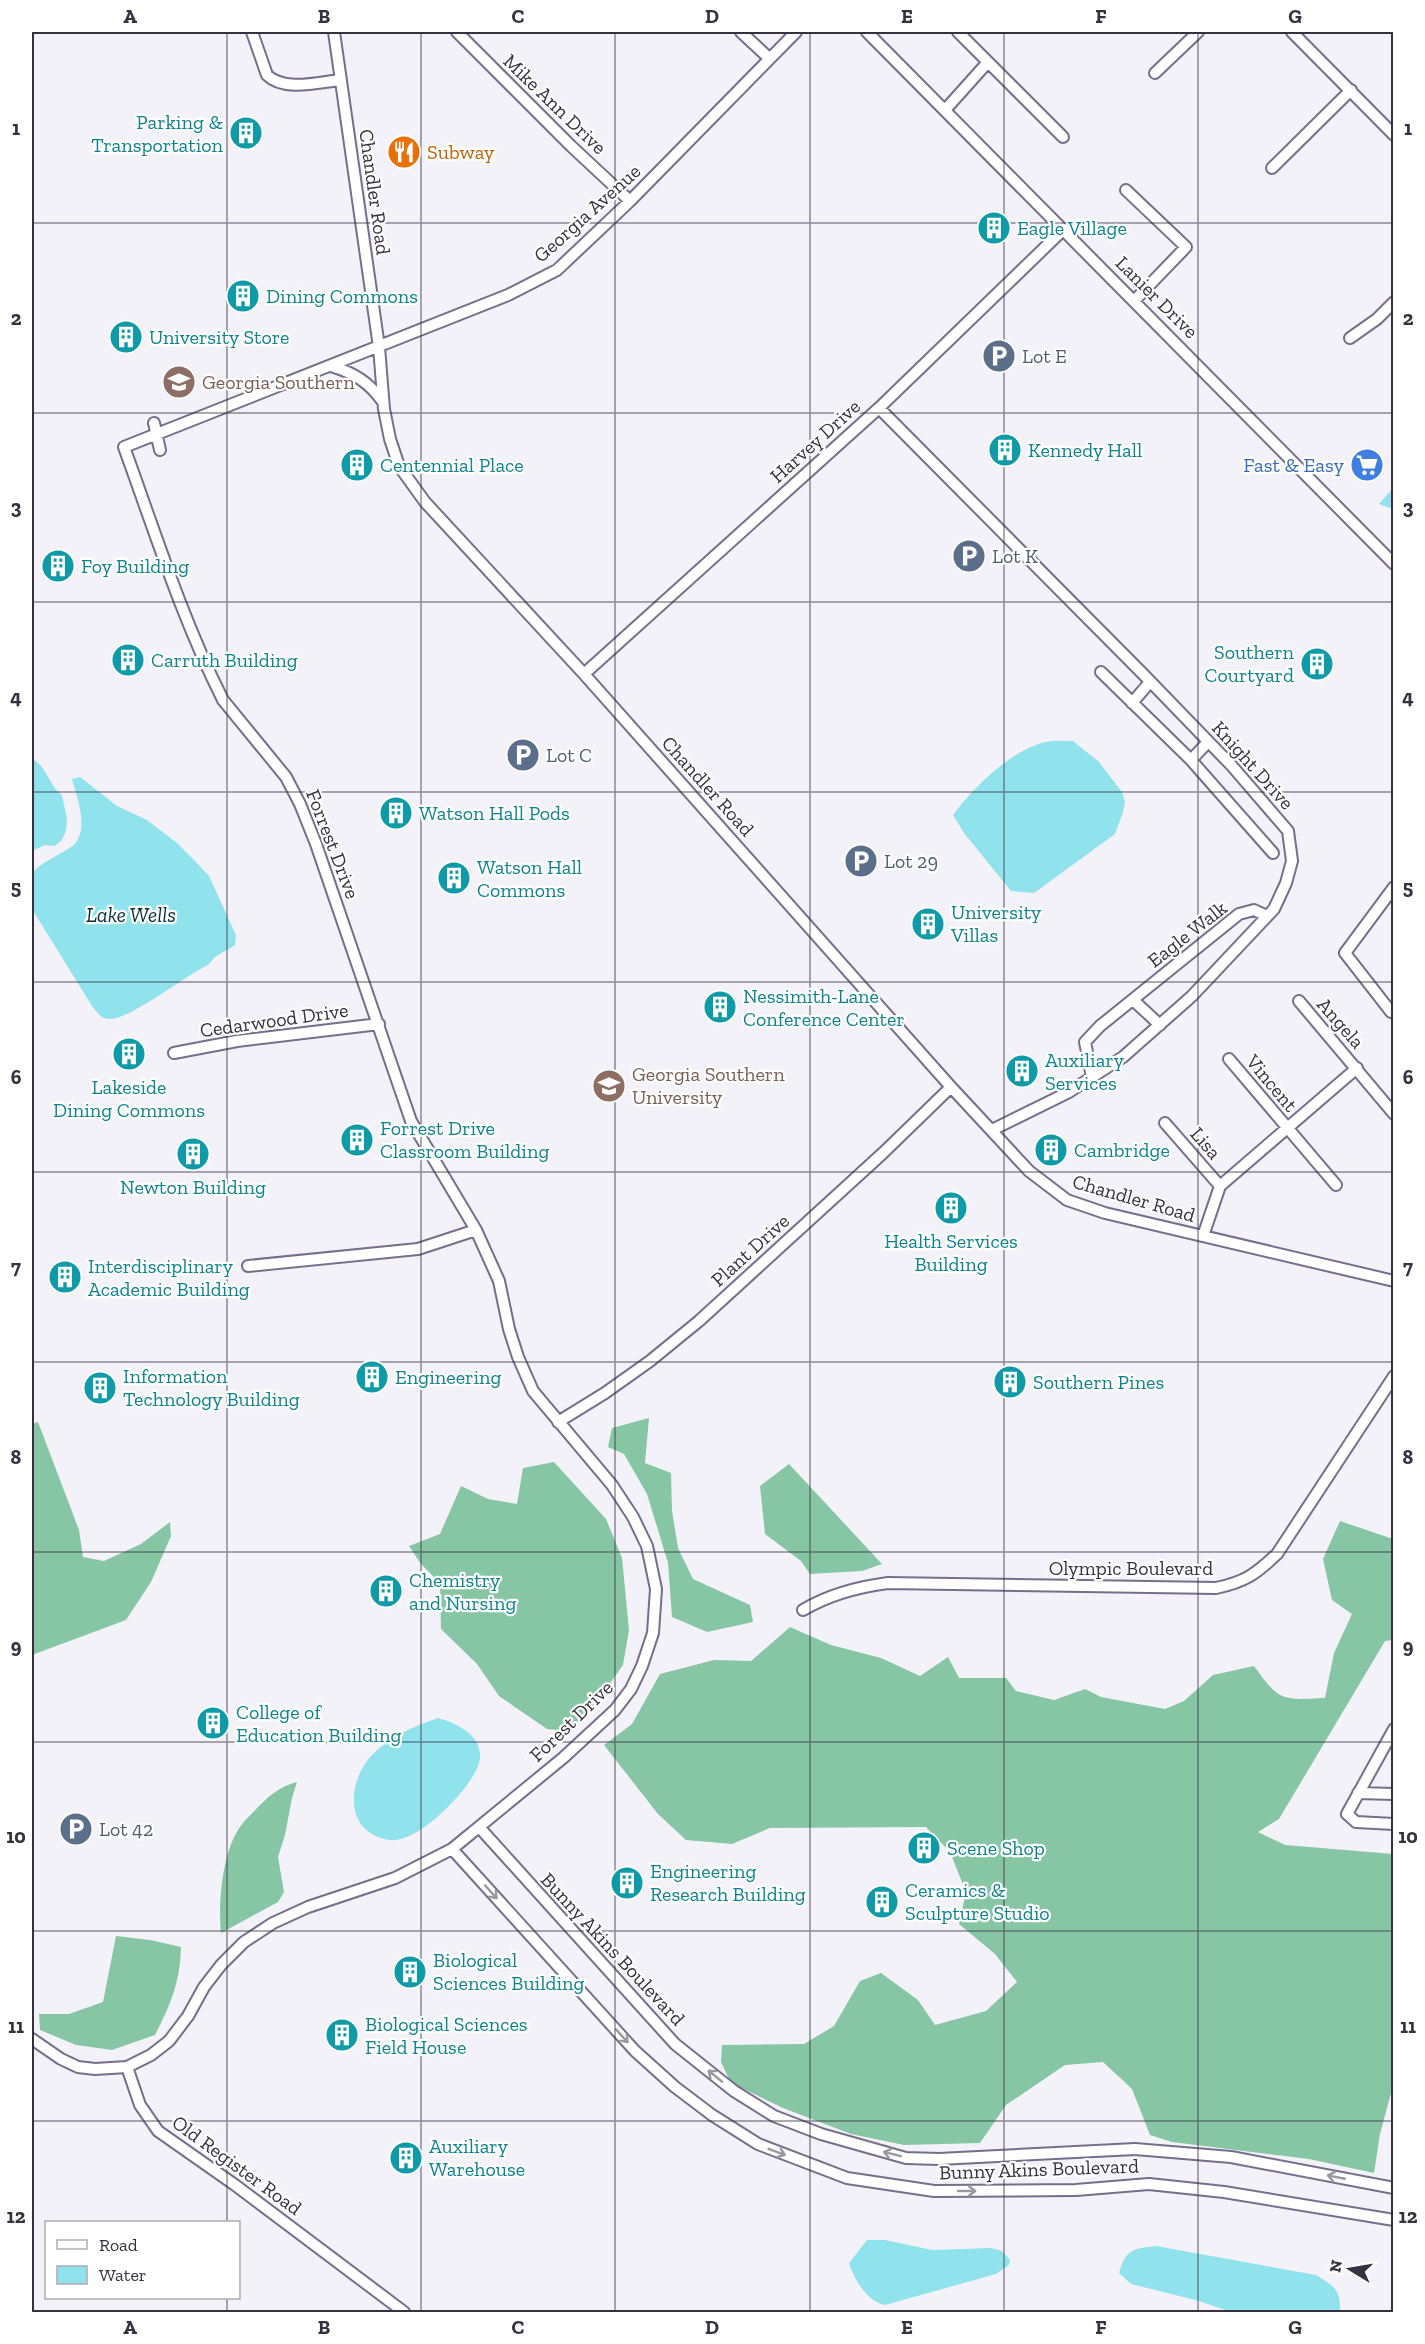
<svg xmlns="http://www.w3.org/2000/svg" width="1425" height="2344" font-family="'Zilla Slab',serif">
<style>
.forest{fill:#86c6a4}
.water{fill:#90e2ec}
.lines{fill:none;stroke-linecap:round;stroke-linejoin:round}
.minor-casing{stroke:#766e8c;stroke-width:14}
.minor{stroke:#fff;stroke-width:10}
.oneway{stroke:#9a989f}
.grid{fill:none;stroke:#35313f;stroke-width:1.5;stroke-opacity:0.55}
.labels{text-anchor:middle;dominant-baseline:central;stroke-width:4.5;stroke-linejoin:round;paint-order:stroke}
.street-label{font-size:20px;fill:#35313f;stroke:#fff}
.culture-label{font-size:20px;fill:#0d838f;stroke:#fff;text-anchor:start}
.food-label{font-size:20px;fill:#c56008;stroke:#fff;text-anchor:start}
.service-label{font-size:20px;fill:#4e5e75;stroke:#fff;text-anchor:start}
.education-label{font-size:20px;fill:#785e54;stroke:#fff;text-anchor:start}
.shop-label{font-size:20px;fill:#366cbe;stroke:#fff;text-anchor:end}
.water-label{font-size:21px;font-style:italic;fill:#063034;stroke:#fff}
.neatline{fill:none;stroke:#35313f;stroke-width:2}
.grid-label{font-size:20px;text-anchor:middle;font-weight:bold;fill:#35313f}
</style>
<rect width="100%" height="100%" fill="#f4f2f9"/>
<!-- forest -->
<path class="forest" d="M649 1418 645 1463 671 1473 672 1511 678 1548 693 1579 750 1605 753 1622 707 1632 672 1617 668 1563 647 1494 624 1454 608 1447 612 1428Z
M38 1422 79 1530 83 1557 104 1561 141 1544 170 1522 171 1536 151 1582 126 1620 32 1655V1424Z
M554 1462 606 1519 622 1558 629 1630 623 1665 588 1714 568 1731 547 1729 499 1696 477 1664 441 1629 440 1583 421 1564 409 1546 440 1534 461 1486 488 1499 517 1504 523 1468Z
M789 1464 882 1564 862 1571 810 1574 801 1561 765 1534 760 1486Z
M1340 1521 1393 1539V1640L1385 1641 1279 1819 1258 1832 1285 1845 1393 1854 1394 2082 1380 2134 1374 2173 1309 2159 1172 2142 1150 2135 1132 2089 1103 2062 1065 2065 1006 2105 980 2143 904 2145 851 2134 783 2108 731 2083 721 2062 722 2045 804 2044 834 2026 860 1981 881 1973 918 2000 935 2025 986 2011 1017 1982 995 1954 959 1924 966 1892 950 1852 926 1827 770 1828 732 1844 686 1840 658 1814 604 1745 632 1724 660 1674 714 1660 751 1661 790 1627 831 1645 881 1658 920 1676 948 1657 959 1678H1006L1016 1691 1054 1700 1085 1689 1101 1697 1165 1709 1184 1701 1213 1675 1254 1666C1280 1702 1281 1700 1325 1698L1334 1653 1352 1614 1332 1600 1323 1559Z
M297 1782 292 1798 285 1835 278 1857 284 1892 278 1902 221 1933C218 1902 222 1850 242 1824 247 1818 253 1813 258 1807 270 1795 281 1786 297 1782Z
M116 1936 150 1940 181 1947C180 1982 171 2004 155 2035L112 2050 76 2045 40 2030 39 2014H69L103 2002Z"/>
<!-- water -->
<path class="water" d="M1393 488V509L1379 504Z
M1073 741 1099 762 1122 792 1125 802 1123 812 1115 834 1034 893 1011 891 964 833 953 815C974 787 1010 751 1045 742 1054 740 1064 741 1073 741Z
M32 759C48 767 48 785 62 795L67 819 66 831 62 840 55 846 45 845 32 851Z
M80 777 117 806 147 820 177 843 195 861 209 876 236 935 235 945 215 957 208 965C184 976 133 1018 110 1019 102 1020 97 1012 92 1006L32 909V873C43 861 58 856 71 847 91 833 77 797 72 779Z
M438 1718C457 1723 486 1737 479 1763 472 1788 418 1844 390 1840 345 1834 346 1784 371 1756 390 1736 412 1727 438 1718Z
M867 2240H885L932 2250 991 2248 1002 2251 1010 2260 1009 2265 996 2274 885 2305C868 2302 854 2280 849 2263Z
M1156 2246 1316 2275C1334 2286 1341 2290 1340 2312H1231L1199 2301 1131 2284 1119 2273C1126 2249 1132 2249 1156 2246Z"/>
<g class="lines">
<defs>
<path id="minor" d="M252 32 267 75C284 92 319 82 340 80
M334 32 379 347 384 409 390 439 399 466 425 502 584 674 951 1087 1029 1171 1067 1200 1105 1213 1394 1281
M457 32 571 146 630 201
M741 32 769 58
M867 32 1394 564
M958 32 1063 137
M1292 32 1394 135
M1155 73 1198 32
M945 110 988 62
M1272 168 1351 90
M1126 190 1186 247 1135 300
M1350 338 1377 319 1394 302
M331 366C354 373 369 382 383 402
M879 408 1144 675 1232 766 1288 831 1292 861 1286 883 1274 909 1192 996 1123 1057 1069 1092 992 1130
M154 423 160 450
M1101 672 1191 760 1273 853
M584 674 879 408 1064 229
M1132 703 1150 682
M1191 760 1208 742
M1133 1000 1160 1025
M1299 1001 1394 1114
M1391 1012 1345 953 1394 887
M174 1053 237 1041 379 1024
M1229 1059 1336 1185
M1092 1077 1085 1042 1100 1026 1239 914 1254 910 1267 916
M1165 1123 1220 1186
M1203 1236 1220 1186 1357 1068
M248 1266 418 1249 476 1230
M558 1422 605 1393 650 1361 699 1321 883 1153 951 1087
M803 1610C830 1594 857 1587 888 1583L1216 1588C1245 1582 1256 1574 1277 1554L1394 1376
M1394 1729 1347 1814 1356 1822 1394 1824
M1358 1793 1394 1794
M479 1827 675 2044 734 2091 774 2116 821 2134 906 2158 939 2159 1135 2149 1231 2157 1394 2188
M452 1849 635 2051 675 2087 712 2115 758 2144 847 2178 934 2191 1076 2190 1149 2184 1224 2192 1394 2220
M32 2039 61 2059 78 2067 95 2069 127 2067 151 2055 169 2041 188 2016 204 1987 221 1965 244 1942 273 1923 308 1907 395 1878 452 1849 563 1758 615 1710 631 1689 642 1666 653 1633 656 1589 647 1546 633 1517 612 1485 533 1391 518 1357 509 1329 499 1281 476 1230 411 1121 316 844 300 804 286 777 223 700C182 619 155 532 124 447L508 295 557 270 630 201 796 32
M127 2067 140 2105 158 2131 235 2185 404 2312"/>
</defs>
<!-- minor casing -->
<use href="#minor" class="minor-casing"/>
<!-- minor -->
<use href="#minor" class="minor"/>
</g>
<!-- one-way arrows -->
<defs><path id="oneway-shaft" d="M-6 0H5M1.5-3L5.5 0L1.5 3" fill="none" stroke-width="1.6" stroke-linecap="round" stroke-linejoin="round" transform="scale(1.5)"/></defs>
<g class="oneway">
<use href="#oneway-shaft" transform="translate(491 1892) rotate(48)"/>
<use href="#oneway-shaft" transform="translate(622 2036) rotate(48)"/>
<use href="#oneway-shaft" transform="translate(715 2076) rotate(-141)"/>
<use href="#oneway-shaft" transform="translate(777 2152) rotate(21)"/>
<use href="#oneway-shaft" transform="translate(892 2154) rotate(-166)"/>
<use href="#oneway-shaft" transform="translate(1336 2177) rotate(-169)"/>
<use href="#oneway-shaft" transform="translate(967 2191)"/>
</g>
<!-- grid -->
<path class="grid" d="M227 32V2222M421 32V2312M615 32V2312M810 32V2312M1004 32V2312M1198 32V2312M32 223H1394M32 413H1394M32 602H1394M32 792H1394M32 982H1394M32 1172H1394M32 1362H1394M32 1552H1394M32 1742H1394M32 1931H1394M32 2121H1394M227 2298V2312"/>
<!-- icons -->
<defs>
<symbol id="building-disc" viewBox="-11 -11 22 22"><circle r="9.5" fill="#0f9aa8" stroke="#fff"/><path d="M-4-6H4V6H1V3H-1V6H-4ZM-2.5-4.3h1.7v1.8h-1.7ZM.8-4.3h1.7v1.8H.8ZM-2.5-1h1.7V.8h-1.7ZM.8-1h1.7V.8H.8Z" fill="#fff"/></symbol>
<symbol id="restaurant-disc" viewBox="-11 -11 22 22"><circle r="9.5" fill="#e8710a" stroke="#fff"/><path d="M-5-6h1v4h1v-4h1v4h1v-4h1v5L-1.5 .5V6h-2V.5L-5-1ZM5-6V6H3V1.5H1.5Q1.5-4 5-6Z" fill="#fff"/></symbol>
<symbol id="parking-disc" viewBox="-11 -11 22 22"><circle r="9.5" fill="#5c6f8a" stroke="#fff"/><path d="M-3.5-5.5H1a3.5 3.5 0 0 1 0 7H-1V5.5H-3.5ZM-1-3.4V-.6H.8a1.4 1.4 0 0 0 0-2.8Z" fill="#fff"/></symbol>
<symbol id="university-disc" viewBox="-11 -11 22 22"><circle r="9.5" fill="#8d6e63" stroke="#fff"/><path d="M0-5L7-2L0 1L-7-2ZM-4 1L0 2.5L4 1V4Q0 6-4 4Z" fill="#fff"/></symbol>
<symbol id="supermarket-disc" viewBox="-11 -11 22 22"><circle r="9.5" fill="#3f7fe0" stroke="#fff"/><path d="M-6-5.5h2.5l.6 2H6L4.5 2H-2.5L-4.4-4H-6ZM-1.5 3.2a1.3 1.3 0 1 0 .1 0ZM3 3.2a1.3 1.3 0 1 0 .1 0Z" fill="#fff"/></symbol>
</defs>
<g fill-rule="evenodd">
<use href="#building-disc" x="227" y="114" width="38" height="38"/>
<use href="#restaurant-disc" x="385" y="133" width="38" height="38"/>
<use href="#building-disc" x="975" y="209" width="38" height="38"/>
<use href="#building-disc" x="224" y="277" width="38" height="38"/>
<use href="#building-disc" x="107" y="318" width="38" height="38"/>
<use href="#parking-disc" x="980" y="337" width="38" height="38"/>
<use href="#university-disc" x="160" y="363" width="38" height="38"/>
<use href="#building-disc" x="986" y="431" width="38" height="38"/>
<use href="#building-disc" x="338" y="446" width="38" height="38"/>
<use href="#supermarket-disc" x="1348" y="446" width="38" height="38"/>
<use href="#parking-disc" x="950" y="537" width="38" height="38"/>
<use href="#building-disc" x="39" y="547" width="38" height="38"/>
<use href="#building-disc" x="109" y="641" width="38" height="38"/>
<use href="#building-disc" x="1298" y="645" width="38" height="38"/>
<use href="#parking-disc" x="504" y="736" width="38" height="38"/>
<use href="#building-disc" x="377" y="794" width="38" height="38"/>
<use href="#parking-disc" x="842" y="842" width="38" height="38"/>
<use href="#building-disc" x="435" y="859" width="38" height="38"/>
<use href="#building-disc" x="909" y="905" width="38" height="38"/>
<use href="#building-disc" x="701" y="988" width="38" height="38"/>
<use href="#building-disc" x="110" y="1035" width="38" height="38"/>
<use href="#building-disc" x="1003" y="1052" width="38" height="38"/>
<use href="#university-disc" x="590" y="1067" width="38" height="38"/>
<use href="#building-disc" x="338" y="1121" width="38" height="38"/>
<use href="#building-disc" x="1032" y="1131" width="38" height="38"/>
<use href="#building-disc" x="174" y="1135" width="38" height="38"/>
<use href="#building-disc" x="932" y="1189" width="38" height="38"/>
<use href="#building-disc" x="46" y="1258" width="38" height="38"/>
<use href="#building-disc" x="353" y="1358" width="38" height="38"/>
<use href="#building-disc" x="991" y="1363" width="38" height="38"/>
<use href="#building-disc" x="81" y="1369" width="38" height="38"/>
<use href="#building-disc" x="367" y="1572" width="38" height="38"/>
<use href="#building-disc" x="194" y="1704" width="38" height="38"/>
<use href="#parking-disc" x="57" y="1810" width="38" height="38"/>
<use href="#building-disc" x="905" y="1829" width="38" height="38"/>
<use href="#building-disc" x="608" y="1864" width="38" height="38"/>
<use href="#building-disc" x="863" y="1883" width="38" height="38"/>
<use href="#building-disc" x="391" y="1953" width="38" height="38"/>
<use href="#building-disc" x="323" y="2016" width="38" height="38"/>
<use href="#building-disc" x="387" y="2139" width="38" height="38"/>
</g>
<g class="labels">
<!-- street labels -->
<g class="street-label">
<text transform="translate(555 104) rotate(44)">Mike Ann Drive</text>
<text transform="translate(375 192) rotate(82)">Chandler Road</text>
<text transform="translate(587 213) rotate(-42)">Georgia Avenue</text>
<text transform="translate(1157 297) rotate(45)">Lanier Drive</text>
<text transform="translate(815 441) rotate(-42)">Harvey Drive</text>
<text transform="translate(1253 765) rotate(48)">Knight Drive</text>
<text transform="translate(708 786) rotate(48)">Chandler Road</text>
<text transform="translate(333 844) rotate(69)">Forrest Drive</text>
<text transform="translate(1187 934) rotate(-38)">Eagle Walk</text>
<text transform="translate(274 1020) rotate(-8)">Cedarwood Drive</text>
<text transform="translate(1341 1023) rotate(49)">Angela</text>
<text transform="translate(1272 1083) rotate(50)">Vincent</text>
<text transform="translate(1206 1143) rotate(49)">Lisa</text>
<text transform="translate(1134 1198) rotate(16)">Chandler Road</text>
<text transform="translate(750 1250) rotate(-42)">Plant Drive</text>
<text x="1131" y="1568">Olympic Boulevard</text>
<text transform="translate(571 1721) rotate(-44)">Forest Drive</text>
<text transform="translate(613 1949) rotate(47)">Bunny Akins Boulevard</text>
<text transform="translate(237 2165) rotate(36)">Old Register Road</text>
<text transform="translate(1039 2169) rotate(-2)">Bunny Akins Boulevard</text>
</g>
<!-- culture labels -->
<g class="culture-label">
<text x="223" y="122" text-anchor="end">Parking &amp;<tspan x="223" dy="23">Transportation</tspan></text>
<text x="1017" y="228">Eagle Village</text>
<text x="266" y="296">Dining Commons</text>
<text x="149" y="337">University Store</text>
<text x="1028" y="450">Kennedy Hall</text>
<text x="380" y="465">Centennial Place</text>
<text x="81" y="566">Foy Building</text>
<text x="1294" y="652" text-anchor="end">Southern<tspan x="1294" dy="23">Courtyard</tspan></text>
<text x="151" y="660">Carruth Building</text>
<text x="419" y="813">Watson Hall Pods</text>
<text x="477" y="867">Watson Hall<tspan x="477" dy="23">Commons</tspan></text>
<text x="951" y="912">University<tspan x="951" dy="23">Villas</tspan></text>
<text x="743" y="996">Nessimith-Lane<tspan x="743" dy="23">Conference Center</tspan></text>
<text x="1045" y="1060">Auxiliary<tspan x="1045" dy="23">Services</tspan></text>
<text x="129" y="1087" text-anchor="middle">Lakeside<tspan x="129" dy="23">Dining Commons</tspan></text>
<text x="380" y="1128">Forrest Drive<tspan x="380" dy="23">Classroom Building</tspan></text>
<text x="1074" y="1150">Cambridge</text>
<text x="193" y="1187" text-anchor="middle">Newton Building</text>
<text x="951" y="1241" text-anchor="middle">Health Services<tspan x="951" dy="23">Building</tspan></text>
<text x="88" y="1266">Interdisciplinary<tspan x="88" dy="23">Academic Building</tspan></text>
<text x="123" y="1376">Information<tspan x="123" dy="23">Technology Building</tspan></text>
<text x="395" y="1377">Engineering</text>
<text x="1033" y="1382">Southern Pines</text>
<text x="409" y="1580">Chemistry<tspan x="409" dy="23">and Nursing</tspan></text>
<text x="236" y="1712">College of<tspan x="236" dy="23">Education Building</tspan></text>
<text x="947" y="1848">Scene Shop</text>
<text x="650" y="1871">Engineering<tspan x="650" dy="23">Research Building</tspan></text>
<text x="905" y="1890">Ceramics &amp;<tspan x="905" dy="23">Sculpture Studio</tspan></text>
<text x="433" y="1960">Biological<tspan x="433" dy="23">Sciences Building</tspan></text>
<text x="365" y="2024">Biological Sciences<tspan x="365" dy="23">Field House</tspan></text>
<text x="429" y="2146">Auxiliary<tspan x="429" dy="23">Warehouse</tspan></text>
</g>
<!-- food labels -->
<g class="food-label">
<text x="427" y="152">Subway</text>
</g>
<!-- service labels -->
<g class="service-label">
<text x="1022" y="356">Lot E</text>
<text x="992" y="556">Lot K</text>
<text x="546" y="755">Lot C</text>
<text x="884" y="861">Lot 29</text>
<text x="99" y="1829">Lot 42</text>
</g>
<!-- education labels -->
<g class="education-label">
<text x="202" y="382">Georgia Southern</text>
<text x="632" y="1074">Georgia Southern<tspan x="632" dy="23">University</tspan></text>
</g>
<!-- shop labels -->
<g class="shop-label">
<text x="1344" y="465">Fast &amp; Easy</text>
</g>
<!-- water labels -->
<g class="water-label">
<text x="131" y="914">Lake Wells</text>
</g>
</g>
<!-- border -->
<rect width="1425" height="2344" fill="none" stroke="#ffffff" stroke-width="66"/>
<!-- legend -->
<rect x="45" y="2221" width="195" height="78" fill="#ffffff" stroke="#aeadb2" stroke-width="1.5"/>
<rect x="57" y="2240" width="30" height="9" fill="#ffffff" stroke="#aeadb2" stroke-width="1.5"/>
<text x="99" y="2251" font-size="18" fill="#35313f">Road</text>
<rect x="57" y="2266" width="30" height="18" fill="#90e2ec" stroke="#aeadb2" stroke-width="1.5"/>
<text x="99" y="2281" font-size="18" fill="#35313f">Water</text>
<!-- north arrow -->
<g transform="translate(1350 2269) rotate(281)" stroke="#ffffff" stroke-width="4.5" paint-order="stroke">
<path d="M0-4.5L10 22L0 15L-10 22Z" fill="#35313f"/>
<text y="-9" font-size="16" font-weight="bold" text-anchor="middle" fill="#35313f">N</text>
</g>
<rect x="33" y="33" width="1359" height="2278" class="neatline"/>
<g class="grid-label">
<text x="130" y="23">A</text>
<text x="324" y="23">B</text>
<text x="518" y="23">C</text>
<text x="712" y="23">D</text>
<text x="907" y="23">E</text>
<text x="1101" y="23">F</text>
<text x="1295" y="23">G</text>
<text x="16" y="135">1</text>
<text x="1408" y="135">1</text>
<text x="16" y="325">2</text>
<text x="1408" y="325">2</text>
<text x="16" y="514">3</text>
<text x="1408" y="514">3</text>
<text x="16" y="704">4</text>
<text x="1408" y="704">4</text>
<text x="16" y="894">5</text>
<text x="1408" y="894">5</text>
<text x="16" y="1084">6</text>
<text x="1408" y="1084">6</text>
<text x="16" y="1274">7</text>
<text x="1408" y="1274">7</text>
<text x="16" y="1464">8</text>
<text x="1408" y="1464">8</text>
<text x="16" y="1653">9</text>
<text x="1408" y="1653">9</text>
<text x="16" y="1843">10</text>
<text x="1408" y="1843">10</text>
<text x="16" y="2033">11</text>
<text x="1408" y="2033">11</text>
<text x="16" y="2223">12</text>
<text x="1408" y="2223">12</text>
<text x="130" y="2334">A</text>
<text x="324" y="2334">B</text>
<text x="518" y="2334">C</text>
<text x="712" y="2334">D</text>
<text x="907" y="2334">E</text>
<text x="1101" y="2334">F</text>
<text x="1295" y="2334">G</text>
</g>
</svg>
